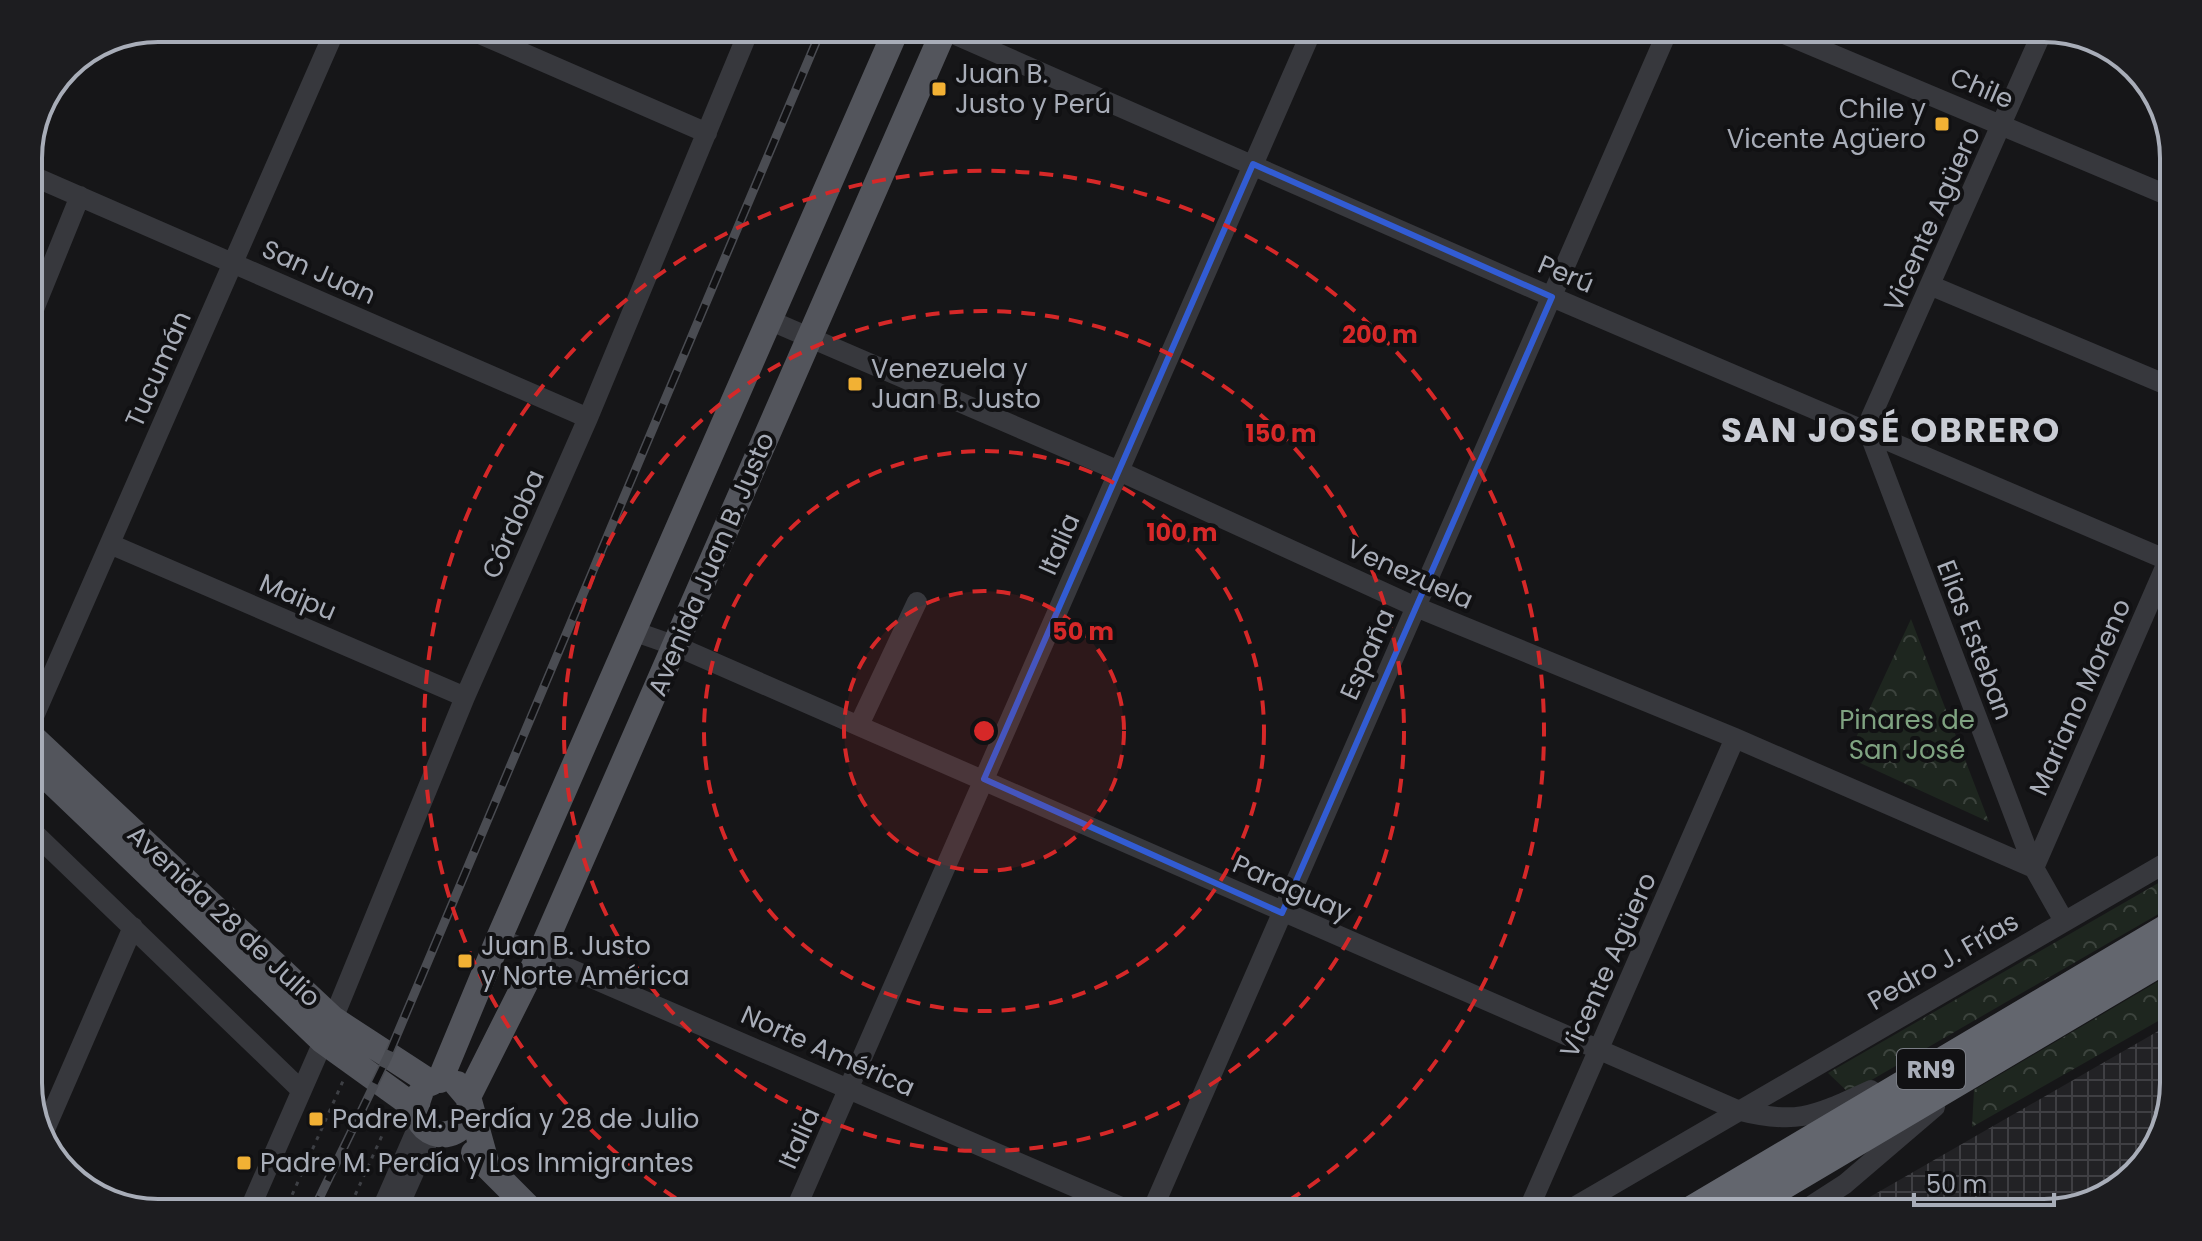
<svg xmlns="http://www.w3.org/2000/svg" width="2202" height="1241" font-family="Poppins,sans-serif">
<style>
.industrial{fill:url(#industrial-grid)}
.park{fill:url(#park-crowns)}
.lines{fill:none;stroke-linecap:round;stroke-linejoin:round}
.path{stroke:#3d3f44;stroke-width:3;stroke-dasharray:4 6;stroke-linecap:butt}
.minor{stroke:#37383d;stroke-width:20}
.major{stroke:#53555c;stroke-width:26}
.highway{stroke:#63666e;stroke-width:30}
.rail-casing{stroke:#4a4c52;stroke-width:9}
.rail{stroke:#111113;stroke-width:6;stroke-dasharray:18;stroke-linecap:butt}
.marked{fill:none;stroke:#325cd3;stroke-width:6;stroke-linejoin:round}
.ring{fill:none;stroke:#d62828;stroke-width:4;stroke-dasharray:14 10}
.poi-dot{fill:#f2b134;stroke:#111113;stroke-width:3}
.labels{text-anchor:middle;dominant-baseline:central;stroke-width:8;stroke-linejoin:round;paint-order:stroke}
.shield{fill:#111113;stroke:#7b7e86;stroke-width:2}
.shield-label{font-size:24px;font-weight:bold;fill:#a8adb8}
.poi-label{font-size:26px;fill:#a8adb8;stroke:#111113;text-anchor:start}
.street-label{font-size:26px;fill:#a8adb8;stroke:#111113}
.park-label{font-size:26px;fill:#7fa381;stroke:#111113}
.district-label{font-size:34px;font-weight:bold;letter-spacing:2px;fill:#c9ccd4;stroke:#111113}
.rim{fill:none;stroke:#a8adb8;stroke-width:4}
.centre{fill:#d62828;stroke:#111113;stroke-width:4}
.ring-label{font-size:24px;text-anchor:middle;font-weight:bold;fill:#d62828;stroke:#111113;stroke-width:8;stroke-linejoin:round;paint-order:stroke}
</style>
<defs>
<pattern id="industrial-grid" width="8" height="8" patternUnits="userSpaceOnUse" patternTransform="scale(2)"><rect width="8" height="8" fill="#222225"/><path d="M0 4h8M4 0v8" fill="none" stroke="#3f3f43"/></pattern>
<pattern id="park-crowns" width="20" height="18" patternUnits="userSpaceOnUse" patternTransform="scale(2)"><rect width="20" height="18" fill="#1e261f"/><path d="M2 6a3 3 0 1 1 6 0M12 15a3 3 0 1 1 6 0" fill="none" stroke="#3c433d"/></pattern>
</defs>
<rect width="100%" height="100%" fill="#161618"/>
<!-- industrial -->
<path class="industrial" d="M2174 1022V1084L2157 1148 2110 1195 2045 1213H1842Z"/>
<!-- park -->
<path class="park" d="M1911 619 1989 822 1847 757Z
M2174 874V905L1849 1093 1828 1073Z
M2174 972V1012L1972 1127 1974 1090Z"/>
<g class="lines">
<!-- path -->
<path class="path" d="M284 1213 343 1081
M347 1213 390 1118"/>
<!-- minor -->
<path class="minor" d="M466 28 707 133
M940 28 1552 297 2174 563
M1770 28 2174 198
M2044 28 1871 417 1868 430 2034 868 2064 921
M28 174 588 418
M1932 286 2174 388
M769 320 1119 471 1416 607 1735 738 2034 868
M28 324 80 196
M110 544 465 697
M633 631 676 646 1737 1110C1798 1126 1816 1115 1871 1090
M859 725 917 602
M28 730 336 28
M28 827 301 1090
M2034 868 2173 549
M499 938 1135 1213
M43 1134 133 927
M248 1213 333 1019 465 697 588 418 750 28
M380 1213 420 1122
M396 1213 432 1132
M794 1213 1313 28
M1151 1213 1669 28
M1527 1213 1735 738
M1564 1213 2174 858
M1800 1213 1845 1184 1935 1107"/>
<!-- major -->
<path class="major" d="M28 733 333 1019 431 1083
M28 759 323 1041 416 1108
M440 1080 499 938 897 28
M457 1084 468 1097 486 1162
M420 1094C403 1133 458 1153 470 1111
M468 1097 540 954 945 28
M474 1153 534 1213"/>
<!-- highway -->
<path class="highway" d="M1688 1213 2174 925
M1735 1213 2174 953"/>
<defs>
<path id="rail" d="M312 1213 388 1056 822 28"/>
</defs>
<!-- rail casing -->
<use href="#rail" class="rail-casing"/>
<!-- rail -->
<use href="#rail" class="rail"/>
</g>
<!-- marked area -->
<path class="marked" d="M1253 164 1552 297 1282 913 984 779Z"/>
<!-- distance rings -->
<circle cx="984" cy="731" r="140" fill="#d62828" fill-opacity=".12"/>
<g class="ring">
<circle cx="984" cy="731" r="140"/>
<circle cx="984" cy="731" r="280"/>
<circle cx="984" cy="731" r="420"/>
<path d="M696 1211A560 560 0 1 1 1272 1211"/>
</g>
<!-- markers -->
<g class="poi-dot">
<rect x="931" y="81" width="16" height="16" rx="4"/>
<rect x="1934" y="116" width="16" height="16" rx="4"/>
<rect x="847" y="376" width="16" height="16" rx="4"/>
<rect x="457" y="953" width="16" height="16" rx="4"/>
<rect x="308" y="1111" width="16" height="16" rx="4"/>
<rect x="236" y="1155" width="16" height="16" rx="4"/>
</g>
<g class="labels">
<!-- shield labels -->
<rect class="shield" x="1897" y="1049" width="68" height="40" rx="6"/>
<g class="shield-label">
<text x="1931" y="1069">RN9</text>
</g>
<!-- poi labels -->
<g class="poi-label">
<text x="955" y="74">Juan B.<tspan x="955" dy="30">Justo y Perú</tspan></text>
<text x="1926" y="109" text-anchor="end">Chile y<tspan x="1926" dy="30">Vicente Agüero</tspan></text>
<text x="871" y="369">Venezuela y<tspan x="871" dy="30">Juan B. Justo</tspan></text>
<text x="481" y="946">Juan B. Justo<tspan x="481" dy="30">y Norte América</tspan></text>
<text x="332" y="1119">Padre M. Perdía y 28 de Julio</text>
<text x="260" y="1163">Padre M. Perdía y Los Inmigrantes</text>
</g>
<!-- street labels -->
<g class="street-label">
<text transform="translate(1982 88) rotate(23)">Chile</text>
<text transform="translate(1932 219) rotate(-66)">Vicente Agüero</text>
<text transform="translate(319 272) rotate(24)">San Juan</text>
<text transform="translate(1566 274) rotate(23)">Perú</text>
<text transform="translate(158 369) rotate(-66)">Tucumán</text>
<text transform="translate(513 524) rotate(-66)">Córdoba</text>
<text transform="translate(1059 544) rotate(-66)">Italia</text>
<text transform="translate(711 564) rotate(-67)">Avenida Juan B. Justo</text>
<text transform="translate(1410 574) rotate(24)">Venezuela</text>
<text transform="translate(298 597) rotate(23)">Maipu</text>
<text transform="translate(1975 640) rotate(69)">Elias Esteban</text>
<text transform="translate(1367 654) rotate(-66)">España</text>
<text transform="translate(2080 697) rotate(-66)">Mariano Moreno</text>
<text transform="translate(1292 888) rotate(24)">Paraguay</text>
<text transform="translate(224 916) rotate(43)">Avenida 28 de Julio</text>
<text transform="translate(1943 961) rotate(-30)">Pedro J. Frías</text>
<text transform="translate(1608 965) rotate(-66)">Vicente Agüero</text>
<text transform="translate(828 1051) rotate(24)">Norte América</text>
<text transform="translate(799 1138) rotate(-66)">Italia</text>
</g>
<!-- park labels -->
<g class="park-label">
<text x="1907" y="720">Pinares de<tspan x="1907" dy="30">San José</tspan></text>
</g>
<!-- district labels -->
<g class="district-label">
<text x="1891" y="430">SAN JOSÉ OBRERO</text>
</g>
</g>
<!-- crop -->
<path d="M0 0H2202V1241H0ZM158 42H2044A116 116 0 0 1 2160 158V1083A116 116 0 0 1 2044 1199H158A116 116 0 0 1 42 1083V158A116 116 0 0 1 158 42Z" fill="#1d1d20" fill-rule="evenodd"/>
<path class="rim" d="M158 42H2044A116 116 0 0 1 2160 158V1083A116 116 0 0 1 2044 1199H158A116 116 0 0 1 42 1083V158A116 116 0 0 1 158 42Z"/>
<circle cx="984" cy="731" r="12" class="centre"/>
<g class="ring-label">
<text x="1380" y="343">200 m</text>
<text x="1281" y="442">150 m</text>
<text x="1182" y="541">100 m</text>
<text x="1083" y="640">50 m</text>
</g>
<!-- scale -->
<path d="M1914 1193v12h140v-12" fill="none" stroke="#a8adb8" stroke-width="4"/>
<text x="1926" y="1193" font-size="24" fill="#a8adb8" stroke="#111113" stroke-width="6" paint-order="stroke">50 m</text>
</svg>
